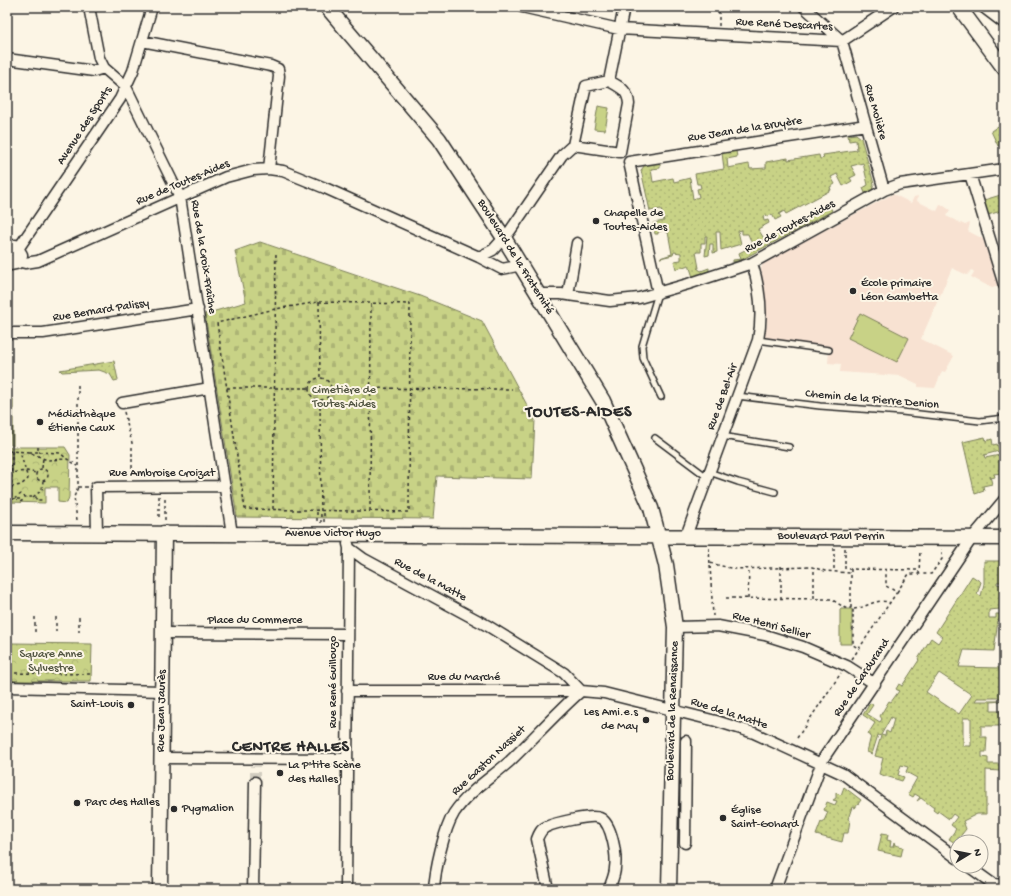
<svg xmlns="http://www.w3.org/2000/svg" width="1011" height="896" font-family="'Gochi Hand',sans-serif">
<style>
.built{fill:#f8e2d2}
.grass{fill:url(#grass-dots);stroke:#7a7e58;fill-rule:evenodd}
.cemetery{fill:url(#cemetery-stones);stroke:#7a7e58}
.park{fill:url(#park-crowns);stroke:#7a7e58}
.pitch{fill:#c8d286;stroke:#7a7e58}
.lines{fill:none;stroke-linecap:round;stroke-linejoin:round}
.street-tunnel{stroke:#d2cdc0;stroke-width:10;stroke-dasharray:10 5;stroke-linecap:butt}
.lane-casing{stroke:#2b2b2b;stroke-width:8}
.street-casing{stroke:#2b2b2b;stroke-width:13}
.secondary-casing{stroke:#2b2b2b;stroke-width:17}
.path{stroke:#2b2b2b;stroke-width:1.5;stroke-dasharray:3 3;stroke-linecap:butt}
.lane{stroke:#fcf5e5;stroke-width:5}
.street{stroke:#fcf5e5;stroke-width:10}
.secondary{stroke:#fcf5e5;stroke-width:14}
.poi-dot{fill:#2b2b2b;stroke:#fcf5e5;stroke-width:1.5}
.labels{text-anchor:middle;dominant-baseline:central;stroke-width:4;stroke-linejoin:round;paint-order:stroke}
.street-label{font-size:12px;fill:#2b2b2b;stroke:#fcf5e5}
.poi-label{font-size:12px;fill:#2b2b2b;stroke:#fcf5e5;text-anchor:start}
.park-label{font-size:12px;fill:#525542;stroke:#fcf5e5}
.district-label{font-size:16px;font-weight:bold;letter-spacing:1px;fill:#2b2b2b;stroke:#fcf5e5}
</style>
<defs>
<pattern id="grass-dots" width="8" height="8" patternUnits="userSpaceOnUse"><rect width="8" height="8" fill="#c8d286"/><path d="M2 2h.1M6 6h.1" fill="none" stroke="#acb474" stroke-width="1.8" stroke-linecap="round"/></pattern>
<pattern id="cemetery-stones" width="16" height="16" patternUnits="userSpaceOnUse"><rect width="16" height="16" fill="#c8d286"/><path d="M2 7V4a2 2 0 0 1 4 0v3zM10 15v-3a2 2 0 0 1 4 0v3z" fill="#acb474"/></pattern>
<pattern id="park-crowns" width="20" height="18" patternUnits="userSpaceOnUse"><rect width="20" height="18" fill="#c8d286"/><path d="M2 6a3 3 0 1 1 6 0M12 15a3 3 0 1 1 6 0" fill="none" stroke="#acb474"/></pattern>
</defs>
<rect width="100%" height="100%" fill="#fcf5e5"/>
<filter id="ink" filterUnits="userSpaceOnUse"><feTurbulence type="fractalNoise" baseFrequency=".025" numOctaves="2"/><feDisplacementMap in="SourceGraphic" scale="8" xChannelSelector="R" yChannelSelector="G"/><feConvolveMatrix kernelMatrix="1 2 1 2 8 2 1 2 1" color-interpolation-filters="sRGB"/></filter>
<g filter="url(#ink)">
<!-- built -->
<path class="built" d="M893 194 911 203 914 197 918 196 917 201 937 211 940 205 944 206 950 210 946 216 965 225 970 223 968 231 983 239 998 286 992 288 971 277 974 272 972 270 967 275 952 268 921 339 954 356 945 372 942 371 935 388 918 387V384L901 376 840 372 841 364 828 363 829 350 763 341 767 325 761 269 763 263Z"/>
<!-- grass -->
<path class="grass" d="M1004 122V142L998 146 991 131Z
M856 134 861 138 874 184 872 190 865 193 863 188 868 185 863 163 851 166 856 175 850 178 852 181 843 186 837 174 831 177 835 184 830 187 831 190 786 214 784 211 779 214 781 217 775 220 772 214 767 217V215L763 216 764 221 768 220 769 223 758 229 765 240 830 206 832 211 741 260 733 262V260L741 259 739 253 753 246 748 234H742V230L738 231 741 244 721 250 720 232H716L717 252 713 253V244H710L709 255 705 256 707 236H705V243H701V252H696L699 268H697L701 271 709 268V271L695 276 693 277 689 265 676 269 674 261 681 260V253L674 252 673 255 660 258 672 254 668 232H665L664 230 658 232V234H655L653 223 664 221 661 209 650 211 641 170 645 165 660 162V168L651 169 653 182 673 178 674 182 690 178 693 199 699 197 697 189 701 188 700 184H697L695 174 724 169 722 153 736 151 737 157 727 159 728 168 749 164 750 169 766 168V162L788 158V160L819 155 820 159 824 158 823 155 857 150 856 140 849 141 848 135Z
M1004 194V210L988 215 984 200Z
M114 361 118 380 114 381 110 374 99 370 62 372 60 370Z
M10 399H13V445H11Z
M985 437 986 441 992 439 993 445 997 444 999 451 984 455 985 458 1000 455 1003 468 1000 469 1001 473 994 474 995 477 991 478 990 476 992 484 983 486 984 491 975 494 963 442Z
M984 561H1002V582H997V584L1001 585 1000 609 989 610V618H996V614H1002V620H998L994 651 964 650 959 667 1000 668 1001 698H977L975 701H1000L991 702V711H1000V714L1004 715V731L1001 737V726H981V737H987L986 752H982V757L988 758V764H1000V771L986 770V814H977L963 821 966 829 955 843 949 839 956 829 951 825 957 817 953 814 949 819 938 811 937 813 933 810 934 808 921 798 917 801 920 797 915 794 913 797 908 794 917 778 906 772 908 767 901 765 898 775 904 777 902 781 879 774 883 758 875 756 881 736 878 735 872 754 867 752 871 736 868 734 875 723 863 715 870 703 873 705 867 714 880 722 882 719 880 716 889 701 891 702 899 691 896 689 899 684 902 686 919 660 918 659 931 638 938 643 942 637 936 632 972 576 981 582 977 594 981 596 984 584ZM939 673 972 695 959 714 926 692ZM891 717 894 719 890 733 886 731 885 736 881 735ZM963 718H971V746H963Z
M844 787 861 800 855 808 852 807 848 819 850 820 848 833H844L842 842 816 835 821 822 823 823 828 812 824 810 827 802 835 805 837 801 833 800 836 798V793L841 795Z
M882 833 888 834 887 840 891 841 890 847H893L894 842 895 845 903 847 901 856 878 851Z"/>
<!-- cemetery -->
<path class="cemetery" d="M260 242 420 296 482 321 535 420 532 479 437 476 433 519 237 517 205 314 246 302 235 251Z"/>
<!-- park -->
<path class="park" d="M10 447H65L70 455 69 497 67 503 58 502V487H45V503L10 502Z
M11 643 92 644 91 681H11Z"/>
<!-- pitch -->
<path class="pitch" d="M598 106 609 108 605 130 594 129Z
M860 313 909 338 897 362 848 338Z
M840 609H852V644H840Z"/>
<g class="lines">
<!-- street-tunnel -->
<path class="street-tunnel" d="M255 782V766"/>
<defs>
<path id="lane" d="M658 293 642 346 643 358 661 397
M758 340 829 350
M737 396 820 406 902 412 980 421 1004 418
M722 436 789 447
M655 438 707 477
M709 472 738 482 775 492"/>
<path id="street" d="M89 7 99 58 104 68 126 87 180 197 232 534
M522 7 619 29 842 41 893 7
M804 7 842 41 884 190
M983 7 1004 23
M142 41 271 66 278 69 279 76 269 169
M7 59 94 71 104 68
M609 81C620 87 628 90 629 104L620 152 573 145 586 86Z
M609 81 624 7
M629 162 866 125
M629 162 658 293
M970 174 1004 285
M18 249 120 99 133 71 152 7
M479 257 493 250 510 231 562 155 573 145
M17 261 25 263 38 261 226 177 253 170 269 169 283 171 325 188 479 257 502 269 522 265
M539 294H561L610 301 639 298 688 284 752 263 884 190 900 184 1004 169
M568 295 577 243
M7 333H43L198 309
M122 403 210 388
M97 533 96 487 225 486
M686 536 758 340C763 315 760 288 752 263
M348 544 349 548 364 559 488 626 564 673 581 691
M675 627 718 626 765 635 803 647 847 666 875 684
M162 633 348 634
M7 687 162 691
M347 691H581L604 693 716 721 754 733 843 774 957 858
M161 758 347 759
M685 843 686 741
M968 866 993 884 1004 885
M253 889 255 782
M346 889 349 548
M434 889C435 870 444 829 454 813 468 792 491 778 510 761 534 738 556 713 581 691
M548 889 537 839C539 834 541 829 546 827 555 823 591 814 600 818 612 823 617 856 615 868 615 875 611 883 609 889
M775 889 823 759 972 538 1004 500"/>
<path id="secondary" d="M327 7 439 139 504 238 603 401 651 508 666 565 675 627 669 889
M959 7 1004 68
M7 249 15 247 20 255 16 262 11 263 7 261
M7 533 1004 538
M160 889 164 533"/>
</defs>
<!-- lane casing -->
<use href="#lane" class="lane-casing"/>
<!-- street casing -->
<use href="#street" class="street-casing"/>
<!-- secondary casing -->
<use href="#secondary" class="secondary-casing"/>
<!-- path -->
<path class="path" d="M719 26V7
M319 302 410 304 409 512 245 509 217 323 275 309Z
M319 302 320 378
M309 389a11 11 0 1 1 22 0a11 11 0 1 1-22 0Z
M78 385V487H87
M227 388H309
M331 388 512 389
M320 400 321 524
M124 412 132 443V477
M38 447V452L60 453 67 459
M8 451 29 452 47 460 67 459 78 466
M12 451 11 499H22V501L19 502
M29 452H38V457
M42 468 43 458
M36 475a6 6 0 1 1 12 0a6 6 0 1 1-12 0Z
M8 473 27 471 36 473
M11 487 21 485 28 479 20 452
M159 496V520
M33 497 42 490 43 481
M14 499 21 494 25 497H36V500H42V502
M273 509 276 251
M370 511 371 303
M77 520 74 497 78 487
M165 520V497
M317 521V510
M324 522V510
M709 548 713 616
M834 548V572
M845 548V569L919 570
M710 563 734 569 812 567 825 571 851 573
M781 566V599
M851 569V608L853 609V645L858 648
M919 574 920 550
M897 592 909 574H931L942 559V549
M726 598 831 599 845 608H851
M814 598V567
M748 599 749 569
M854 609C866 608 877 597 890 603
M35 632V616
M56 632V616
M79 632V616
M852 659 897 592 886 586V569
M9 673 90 674
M797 738 841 673"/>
<!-- lane -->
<use href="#lane" class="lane"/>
<!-- street -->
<use href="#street" class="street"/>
<!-- secondary -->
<use href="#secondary" class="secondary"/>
</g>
</g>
<!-- markers -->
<g class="poi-dot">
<circle cx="596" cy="221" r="4"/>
<circle cx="853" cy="291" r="4"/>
<circle cx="40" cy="422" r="4"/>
<circle cx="131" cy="705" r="4"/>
<circle cx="646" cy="720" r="4"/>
<circle cx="280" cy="773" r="4"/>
<circle cx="77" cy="803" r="4"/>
<circle cx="174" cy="809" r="4"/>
<circle cx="723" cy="818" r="4"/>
</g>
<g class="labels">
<!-- street labels -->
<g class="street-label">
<text transform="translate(784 25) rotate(3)">Rue René Descartes</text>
<text transform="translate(875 112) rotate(74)">Rue Molière</text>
<text transform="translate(85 126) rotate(-57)">Avenue des Sports</text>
<text transform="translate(745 130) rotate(-9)">Rue Jean de la Bruyère</text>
<text transform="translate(183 183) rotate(-23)">Rue de Toutes-Aides</text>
<text transform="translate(790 227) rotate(-28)">Rue de Toutes-Aides</text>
<text transform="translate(203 257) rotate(81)">Rue de la Croix-Fraîche</text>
<text transform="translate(515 257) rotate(58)">Boulevard de la Fraternité</text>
<text transform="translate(101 311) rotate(-9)">Rue Bernard Palissy</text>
<text transform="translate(723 397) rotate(-70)">Rue de Bel-Air</text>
<text transform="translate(872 400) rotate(5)">Chemin de la Pierre Denion</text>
<text x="162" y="474">Rue Ambroise Croizat</text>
<text x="333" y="534">Avenue Victor Hugo</text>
<text x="831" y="537">Boulevard Paul Perrin</text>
<text transform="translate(430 580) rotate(28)">Rue de la Matte</text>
<text x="255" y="621">Place du Commerce</text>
<text transform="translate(771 626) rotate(15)">Rue Henri Sellier</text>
<text x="464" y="678">Rue du Marché</text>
<text transform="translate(862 678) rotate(-56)">Rue de Cardurand</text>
<text transform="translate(334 682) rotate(-90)">Rue René Guillouzo</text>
<text transform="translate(162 711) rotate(-89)">Rue Jean Jaurès</text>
<text transform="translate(673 711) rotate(-88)">Boulevard de la Renaissance</text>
<text transform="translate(729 714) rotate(18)">Rue de la Matte</text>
<text transform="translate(489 761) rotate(-43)">Rue Gaston Nassiet</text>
</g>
<!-- poi labels -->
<g class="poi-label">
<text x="604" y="214">Chapelle de<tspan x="604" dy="14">Toutes-Aides</tspan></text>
<text x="861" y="284">École primaire<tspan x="861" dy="14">Léon Gambetta</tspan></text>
<text x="48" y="415">Médiathèque<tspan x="48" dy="14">Étienne Caux</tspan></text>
<text x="123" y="705" text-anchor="end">Saint-Louis</text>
<text x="638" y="713" text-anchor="end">Les Ami.e.s<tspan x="638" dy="14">de May</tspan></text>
<text x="288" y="766">La P'tite Scène<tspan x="288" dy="14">des Halles</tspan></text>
<text x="85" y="803">Parc des Halles</text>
<text x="182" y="809">Pygmalion</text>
<text x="731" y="811">Église<tspan x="731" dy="14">Saint-Gohard</tspan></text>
</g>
<!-- park labels -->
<g class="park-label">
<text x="344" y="391">Cimetière de<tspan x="344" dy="14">Toutes-Aides</tspan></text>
<text x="51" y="655">Square Anne<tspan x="51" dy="14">Sylvestre</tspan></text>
</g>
<!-- district labels -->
<g class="district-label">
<text x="579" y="413">TOUTES-AIDES</text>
<text x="291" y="748">CENTRE HALLES</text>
</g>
</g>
<!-- margin -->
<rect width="1011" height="896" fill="none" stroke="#fcf5e5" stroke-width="24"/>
<rect x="12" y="12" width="987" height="872" fill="none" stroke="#2b2b2b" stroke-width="1.5" filter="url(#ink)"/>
<!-- north arrow -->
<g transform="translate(969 854) rotate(80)"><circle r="19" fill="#fcf5e5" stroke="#a8a49b"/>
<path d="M0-3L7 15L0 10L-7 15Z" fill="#2b2b2b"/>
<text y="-6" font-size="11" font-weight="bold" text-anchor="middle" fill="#2b2b2b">N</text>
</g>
</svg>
